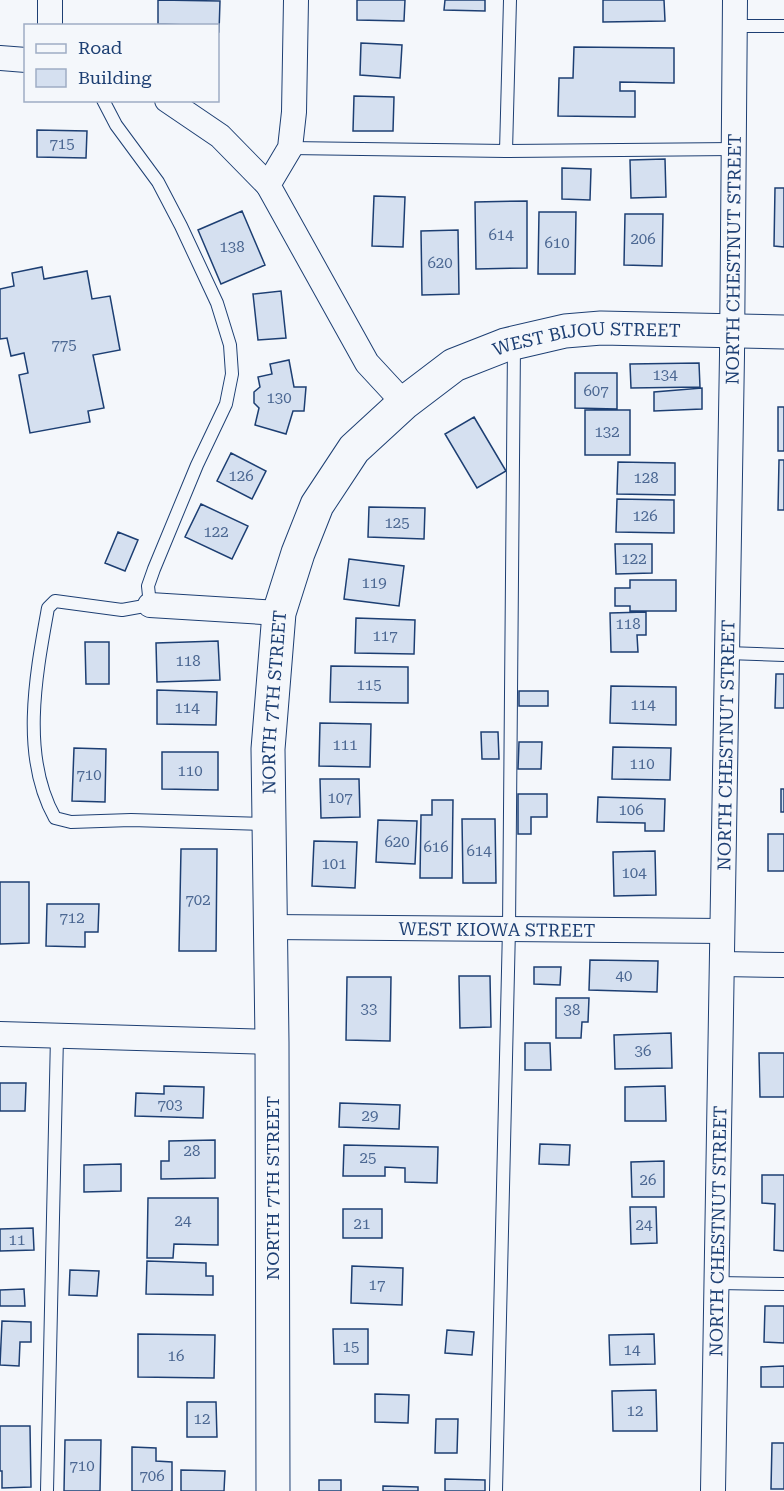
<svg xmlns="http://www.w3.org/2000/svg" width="784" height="1491" font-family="'Roboto Serif',serif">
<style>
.building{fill:#d5e0f0;stroke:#1d3f73;stroke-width:1.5}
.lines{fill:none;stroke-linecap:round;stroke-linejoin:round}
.lane-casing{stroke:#1d3f73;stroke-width:14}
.street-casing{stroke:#1d3f73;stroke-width:26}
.secondary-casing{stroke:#1d3f73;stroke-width:35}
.lane{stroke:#f4f7fb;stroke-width:12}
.street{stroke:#f4f7fb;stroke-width:24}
.secondary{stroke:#f4f7fb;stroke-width:33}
.labels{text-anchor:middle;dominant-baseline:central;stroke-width:4.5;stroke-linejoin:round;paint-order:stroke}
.number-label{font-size:15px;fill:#4b6792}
.street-label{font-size:18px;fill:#1d3f73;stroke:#f4f7fb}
</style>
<rect width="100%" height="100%" fill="#f4f7fb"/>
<!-- building -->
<path class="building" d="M158 0 220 1 219 32H218V26L158 24Z
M357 0H405L404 21 357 20Z
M445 0H485V11L444 10Z
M603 0H664L665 21 603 22Z
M361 43 402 45 400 78 360 75Z
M574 47 674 48V83L620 82V91H635V117L558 116 559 78H573Z
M354 96 394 97 393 131H353Z
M37 130 87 131 86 158 37 157Z
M665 159 666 197 631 198 630 160Z
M562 168 591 169 590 200 562 199Z
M775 188H784V247L774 246Z
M374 196 405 197 403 247 372 246Z
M527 201V268L476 269 475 202Z
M242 211 265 265 221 284 198 230Z
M539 212H576L575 274H538Z
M625 214H663L662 266 624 265Z
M458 230 459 294 422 295 421 231Z
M42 267 44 279 87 271 92 299 110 296 120 350 93 355 104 408 88 411 90 422 30 433 19 375 28 373 24 353 11 356 7 338 0 339V289L14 286 12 273Z
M281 291 286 338 258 340 253 294Z
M289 360 294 387H306L304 411H293L286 434 255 425 259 408 254 403V392L260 387 258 377 272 374 270 364Z
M699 363 700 387 631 388 630 364Z
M575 373H617V409L575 408Z
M702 388V409L654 411V392Z
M778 407H784V451H778Z
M585 410H630V455H585Z
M474 417 506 471 477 488 445 434Z
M231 453 266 471 252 499 217 481Z
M779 460H784V510H778Z
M618 462 675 463V495L617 494Z
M617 499 674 500V533L616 532Z
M201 504 248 526 232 559 185 537Z
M369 507 425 508 424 539 368 537Z
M118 532 138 540 125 571 105 563Z
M615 544H652V573L616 574Z
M349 559 404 566 399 606 344 599Z
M630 580H676V611H630V606H615V588H630Z
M646 612V635H637L638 652H611L610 613Z
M356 618 415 620 414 654 355 653Z
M218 641 220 680 157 682 156 643Z
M85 642H109V684H86Z
M331 666 408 667V703L330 702Z
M776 674H784V708H775Z
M611 686 676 687V725L610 723Z
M157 690 217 692 216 725 157 724Z
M519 691H548V706H519Z
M320 723 371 724 370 767 319 766Z
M481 732H498L499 759H482Z
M519 742H542L541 769H518Z
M613 747 671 748 670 780 612 779Z
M74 748 106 749 105 802 72 801Z
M162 752H218V790L162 789Z
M320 779H359L360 817 321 818Z
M781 789H784V812H781Z
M518 794H547V817H531V834H518Z
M598 797 665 799 664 831H645V823L597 822Z
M432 800H453L452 878H420L421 815H432Z
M462 819H495L496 883H463Z
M378 820 417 821 415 864 376 862Z
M768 834H784V871H768Z
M314 841 357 842 355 888 312 886Z
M181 849H217L216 951H179Z
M655 851 656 895 614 896 613 852Z
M0 882H29V943L0 944Z
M47 904H99L98 932H85V947L46 946Z
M590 960 658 961 657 992 589 990Z
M534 967H561L560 985 534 984Z
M459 976H490L491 1027 460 1028Z
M347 977H391L390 1041 346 1040Z
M556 998H589L588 1022H582L581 1038H556Z
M671 1033 672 1068 615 1069 614 1035Z
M525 1043H550L551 1070H525Z
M759 1053H784V1097H760Z
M0 1083H26L25 1111H0Z
M164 1086 204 1087 203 1118 135 1116 136 1093 164 1094Z
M665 1086 666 1121H625V1087Z
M340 1103 400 1105 399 1129 339 1127Z
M215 1140V1178L161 1179V1161H169V1141Z
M540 1144 570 1145 569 1165 539 1164Z
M344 1145 438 1147 437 1183 405 1182V1168L385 1167V1176H343Z
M664 1161V1197H632L631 1162Z
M121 1164V1191L84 1192V1165Z
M762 1175H784V1251L774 1250 775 1204 762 1203Z
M148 1198H218V1245L174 1244 173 1258H147Z
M630 1207H656L657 1243 631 1244Z
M343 1209H382V1238H343Z
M33 1228 34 1250 0 1251V1229Z
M147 1261 206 1263V1276H213V1295L146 1294Z
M352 1266 403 1268 402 1305 351 1303Z
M70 1270 99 1271 97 1296 69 1295Z
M24 1289 25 1306H0V1290Z
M765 1306H784V1343L764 1342Z
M2 1321 31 1322V1342H20L19 1366 0 1365Z
M333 1329H368V1364H334Z
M447 1330 474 1332 472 1355 445 1353Z
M138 1334 215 1335 214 1378 138 1377Z
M654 1334 655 1364 610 1365 609 1335Z
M784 1366V1387H761V1367Z
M656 1390 657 1431H613L612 1391Z
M375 1394 409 1395 408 1423 375 1422Z
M187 1402H216L217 1437H187Z
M436 1419H458L457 1453H435Z
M0 1426H30L31 1487 2 1488V1471H0Z
M65 1440H101L100 1491H64Z
M772 1443H784V1489H771Z
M132 1447 156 1448V1461L172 1462V1491H132Z
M181 1470 225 1471 224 1491H181Z
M445 1479 485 1480V1491H445Z
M319 1480H341V1491H319Z
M383 1486 418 1487V1491H383Z"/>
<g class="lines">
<defs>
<path id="lane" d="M735 26H784
M103 100 116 125 158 182 181 226 217 303 230 345 232 374 226 404 197 465 154 569 148 586 150 605 122 610 55 601 48 608C36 674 20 756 55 818L71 822 131 820 268 824
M290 148 506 151 734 149
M506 151 510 0
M727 653 784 655
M717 1283 784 1284
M47 1491 57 1036
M496 1491 509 928 514 344"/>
<g id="street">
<path d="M296 0 294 112 290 148 268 185 367 363 404 403"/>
<path d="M50 26V0"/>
<path d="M0 58 26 60"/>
<path d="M167 100 220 136 268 185"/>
<path d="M150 605 279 613"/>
<path id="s1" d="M271 927 722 931"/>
<path d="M722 964 784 965"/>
<path d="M0 1034 272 1042"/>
<path id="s2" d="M713 1491 732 355 735 0"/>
</g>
<g id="secondary">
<path id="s3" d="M273 1491 272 1042 268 749 279 613 298 553 317 505 354 449 404 403 454 365 505 345 565 331 601 328 784 332"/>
</g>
</defs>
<!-- lane casing -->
<use href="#lane" class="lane-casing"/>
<!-- street casing -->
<use href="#street" class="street-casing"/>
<!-- secondary casing -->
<use href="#secondary" class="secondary-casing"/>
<!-- lane -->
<use href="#lane" class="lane"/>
<!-- street -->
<use href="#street" class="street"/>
<!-- secondary -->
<use href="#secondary" class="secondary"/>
</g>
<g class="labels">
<!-- number labels -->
<g class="number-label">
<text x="62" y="144">715</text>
<text x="501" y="235">614</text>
<text x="643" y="239">206</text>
<text x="557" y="243">610</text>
<text x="232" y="247">138</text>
<text x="440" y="263">620</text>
<text x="64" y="345">775</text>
<text x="665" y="375">134</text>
<text x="596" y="391">607</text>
<text x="279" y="398">130</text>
<text x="607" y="432">132</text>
<text x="241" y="476">126</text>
<text x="646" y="478">128</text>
<text x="645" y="516">126</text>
<text x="397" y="523">125</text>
<text x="216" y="532">122</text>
<text x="634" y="559">122</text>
<text x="374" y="583">119</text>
<text x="628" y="624">118</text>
<text x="385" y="636">117</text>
<text x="188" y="661">118</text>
<text x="369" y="685">115</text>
<text x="643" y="705">114</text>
<text x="187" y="708">114</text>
<text x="345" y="745">111</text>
<text x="642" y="764">110</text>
<text x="190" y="771">110</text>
<text x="89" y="775">710</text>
<text x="340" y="798">107</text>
<text x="631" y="810">106</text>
<text x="397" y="842">620</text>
<text x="436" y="847">616</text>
<text x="479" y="851">614</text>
<text x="334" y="864">101</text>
<text x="634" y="873">104</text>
<text x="198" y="900">702</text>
<text x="72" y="918">712</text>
<text x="624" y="976">40</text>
<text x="369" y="1009">33</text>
<text x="572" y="1010">38</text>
<text x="643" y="1051">36</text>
<text x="170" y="1105">703</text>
<text x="370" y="1116">29</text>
<text x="192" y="1151">28</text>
<text x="368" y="1158">25</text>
<text x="648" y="1180">26</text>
<text x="183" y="1221">24</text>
<text x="362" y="1224">21</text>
<text x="644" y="1225">24</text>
<text x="17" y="1240">11</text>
<text x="377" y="1285">17</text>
<text x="351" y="1347">15</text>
<text x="632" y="1350">14</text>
<text x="176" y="1356">16</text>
<text x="635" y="1411">12</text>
<text x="202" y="1419">12</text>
<text x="82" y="1466">710</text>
<text x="152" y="1476">706</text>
</g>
<!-- street labels -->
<g class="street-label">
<text stroke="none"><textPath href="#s2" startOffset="1232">NORTH CHESTNUT STREET</textPath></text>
<text stroke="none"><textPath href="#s3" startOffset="1328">WEST BIJOU STREET</textPath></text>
<text stroke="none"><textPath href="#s3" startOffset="789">NORTH 7TH STREET</textPath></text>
<text stroke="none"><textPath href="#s2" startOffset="746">NORTH CHESTNUT STREET</textPath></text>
<text stroke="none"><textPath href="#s1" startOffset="226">WEST KIOWA STREET</textPath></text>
<text transform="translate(272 1188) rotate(-90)">NORTH 7TH STREET</text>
<text stroke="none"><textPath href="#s2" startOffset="260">NORTH CHESTNUT STREET</textPath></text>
</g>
</g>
<!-- legend -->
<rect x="24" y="24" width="195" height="78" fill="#f4f7fb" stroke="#9eadc5" stroke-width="1.5"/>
<rect x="36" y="44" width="30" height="9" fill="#f4f7fb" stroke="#9eadc5" stroke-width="1.5"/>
<text x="78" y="54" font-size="18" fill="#1d3f73">Road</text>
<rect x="36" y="69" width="30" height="18" fill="#d5e0f0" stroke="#9eadc5" stroke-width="1.5"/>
<text x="78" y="84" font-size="18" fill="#1d3f73">Building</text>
</svg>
